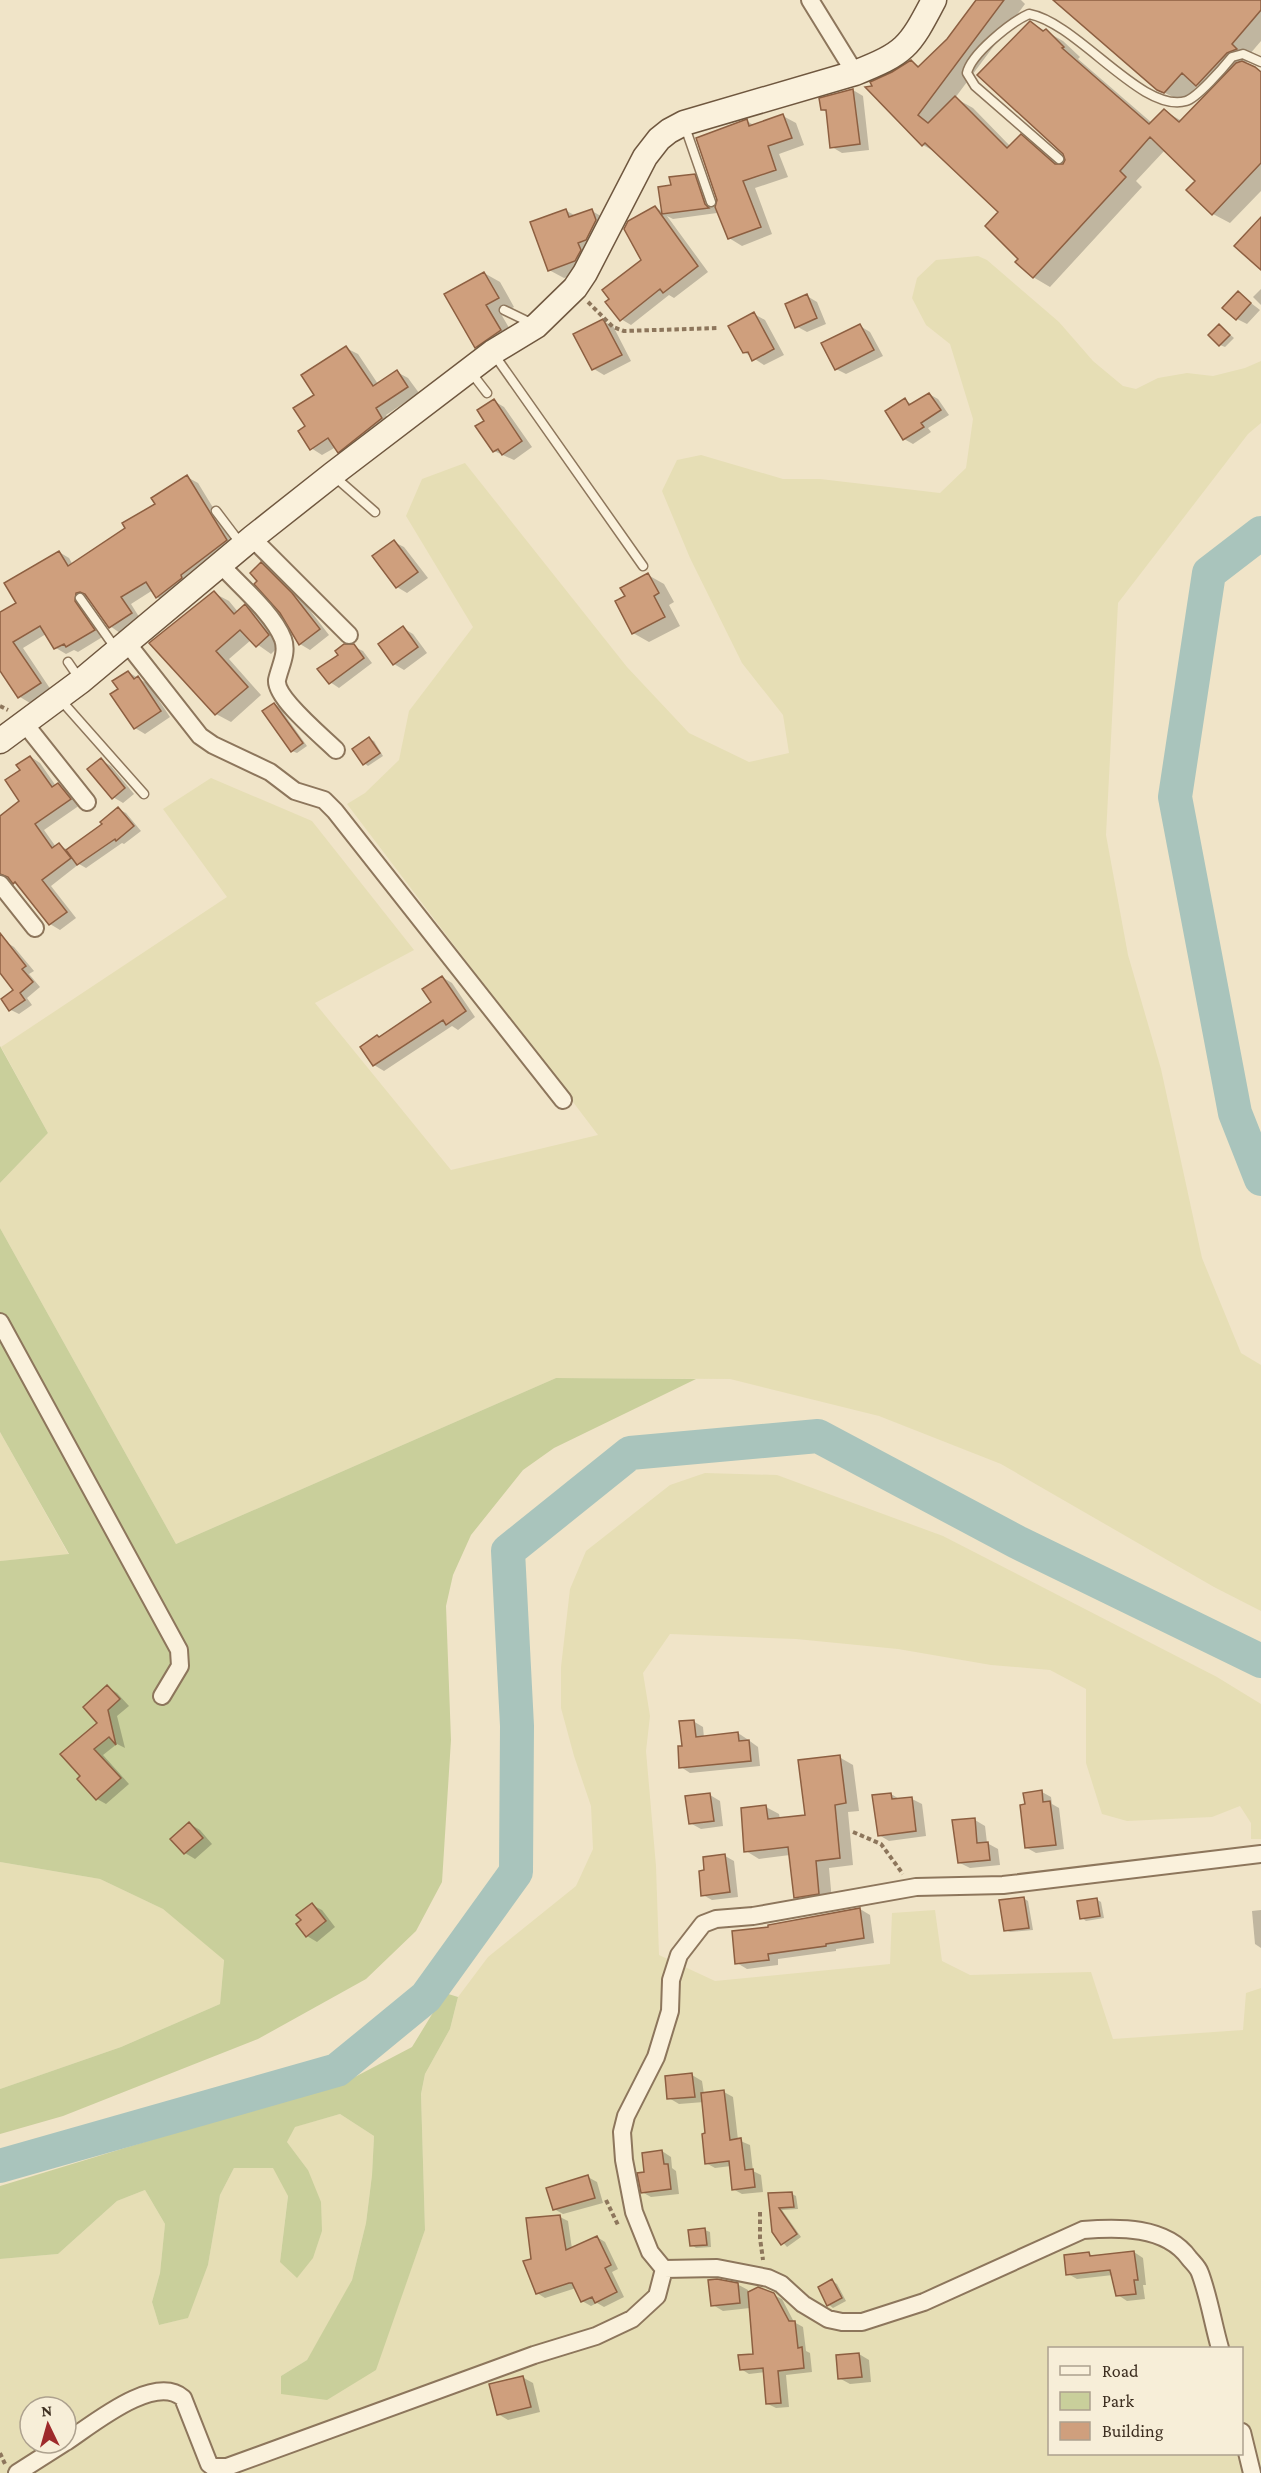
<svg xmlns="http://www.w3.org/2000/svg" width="1261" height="2473" font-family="'Crimson Pro',serif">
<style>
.farmland{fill:#e6deb5;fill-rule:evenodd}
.green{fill:#c9cf9b}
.shadow{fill:#0003}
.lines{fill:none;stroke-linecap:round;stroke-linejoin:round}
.river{stroke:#a9c4bc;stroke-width:34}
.building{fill:#cf9f7d;stroke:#8d5f41;stroke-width:1.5}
.lane-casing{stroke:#8d765c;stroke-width:11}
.street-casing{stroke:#8d765c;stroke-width:20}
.secondary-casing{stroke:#6f573f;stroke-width:27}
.path{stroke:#8d765c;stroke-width:4;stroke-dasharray:4.5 3;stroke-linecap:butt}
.lane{stroke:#faf1dc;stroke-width:8}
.street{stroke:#faf1dc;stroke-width:16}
.secondary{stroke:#faf1dc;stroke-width:24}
</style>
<rect width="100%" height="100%" fill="#f0e4c8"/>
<!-- farmland -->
<path class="farmland" d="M978 256 987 260 1059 322 1093 361 1123 386 1136 389 1158 378 1187 373 1213 376 1245 368 1261 361V423L1248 434 1118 603 1106 835 1128 955 1161 1069 1202 1258 1241 1353 1261 1365V1611L1214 1587 1001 1464 879 1416 730 1379 556 1378 176 1544 0 1228V1183L48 1133 1 1047 227 897 163 809 211 778 312 821 414 950 315 1003 451 1170 598 1135 347 804 365 793 399 760 409 711 473 627 406 516 422 479 465 463 627 667 689 733 749 762 789 753 783 715 742 663 690 558 662 491 677 460 701 455 783 479H820L940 493 966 468 973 419 950 344 926 325 912 298 917 278 936 260Z
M0 1432 69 1555 0 1561Z
M705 1473 777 1475 943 1536 1217 1677 1261 1704V1839H1251V1823L1240 1806 1212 1817 1127 1821 1102 1814 1086 1763V1689L1050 1670 991 1665 898 1649 796 1639 670 1634 643 1673 650 1716 646 1751 656 1866 659 1955 715 1981 890 1964 892 1913 935 1910 942 1961 970 1975 1091 1972 1113 2039 1243 2030 1246 1993 1261 1988V2473H0V2259L58 2254 117 2201 145 2190 165 2224 160 2273 152 2302 159 2325 187 2318 208 2265 220 2195 234 2168H274L288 2195 280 2262 308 2170 287 2142 294 2127 340 2114 374 2136 372 2175 366 2223 352 2280 339 2306 307 2360 281 2376 375 2370 425 2230 421 2094 425 2074 450 2029 458 1997 488 1957 576 1886 593 1849 591 1806 574 1756 561 1708V1667L570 1589 586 1551 670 1485ZM1050 2348H1242V2454H1050ZM30 2407H66V2443H30Z
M0 1862 100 1879 163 1909 224 1959 220 2004 121 2047 0 2089Z"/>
<!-- green -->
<path class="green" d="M0 1046 48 1133 0 1183Z
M0 1228 176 1544 556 1378 696 1379 554 1448 523 1470 471 1535 453 1575 446 1606 451 1740 442 1882 416 1931 366 1979 258 2039 63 2116 0 2134V2089L121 2047 220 2004 224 1960 163 1909 100 1879 0 1862V1561L69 1554 0 1432Z
M445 1993 458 1997 450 2029 425 2074 421 2094 425 2230 376 2370 327 2400 281 2394V2376L307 2360 352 2280 366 2223 372 2175 374 2136 340 2114 295 2127 287 2142 308 2170 321 2202 322 2231 313 2258 297 2278 280 2262 288 2196 273 2168H234L220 2195 208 2265 188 2318 159 2325 152 2302 160 2273 165 2224 145 2190 117 2201 58 2254 0 2259V2186L351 2079 412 2047Z"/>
<!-- shadow -->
<path class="shadow" d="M978 0H1021L1025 4 955 98 973 108 1011 147 1021 136 1038 146 1061 165 1067 161 1031 23 1063 41 1080 57 1078 59 1152 123 1164 111 1182 121 1210 92 1198 85 1183 102 1157 89 1067 0H1261V41L1249 55 1254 59 1244 63 1261 71V191L1230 223 1213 214 1197 181 1165 150 1136 181 1142 187 1050 287 1033 277 1020 259 1000 212 939 154 923 145 868 88 874 87 911 61 920 67 948 40Z
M853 90 863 96 869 150 842 153 832 147 828 113 822 109 820 99Z
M783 116 796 123 804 145 779 154 788 177 755 188 772 234 742 246 729 238 719 200 747 121 755 126Z
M694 175 705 181 717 213 673 219 667 216 708 272 674 298 669 295 631 325 621 319 643 260 655 207 663 212 672 186Z
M565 210 576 216 592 211 606 219 590 269 564 278 549 270Z
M484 273 500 282 514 307 501 314 516 340 492 356 476 347Z
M1261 289V305L1253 297Z
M1238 293 1260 310 1247 324 1237 319Z
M807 296 817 302 826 324 807 332 796 326Z
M754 314 765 320 784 355 764 365 744 352Z
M603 321 613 326 631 361 604 375 594 369Z
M860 326 870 332 883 356 846 374 836 369Z
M1220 326 1234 338 1225 347 1220 345Z
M346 348 358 354 378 384 397 372 408 378 419 393 386 415 393 425 350 458 339 451 336 447 322 455 311 448 307 427 316 395Z
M929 394 938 399 949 415 928 428 931 432 913 444 904 439 905 400 913 405Z
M494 401 504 407 532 447 514 460 494 451 486 421Z
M187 477 198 483 237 547 167 603 157 597 153 590 131 604 141 620 120 633 110 626 88 598 84 602 104 636 78 652 74 650 66 654 56 648 46 634 23 648 51 690 30 703 20 697 0 668V614L18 604 59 552 69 558 73 565 127 529Z
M394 542 404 547 428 578 407 593 397 587 374 556Z
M262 564 272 570 302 600 329 635 310 650 300 644Z
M648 575 664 584 674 602 669 605 680 626 649 642 633 633 627 596Z
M214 593 229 601 238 612 245 606 259 614 282 643 271 654 251 640 229 659 261 695 231 722 216 714 151 643Z
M403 628 413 634 427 653 404 670 394 664Z
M353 646 363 651 372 663 339 688 330 682Z
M128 672 148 684 170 717 145 734 135 728 120 689Z
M274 704 279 707 307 746 297 753 292 751Z
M369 739 374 741 383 756 368 766 364 763Z
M31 757 40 763 56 786 58 785 68 790 80 805 44 830 56 847 59 845 68 850 104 824 118 809 126 813 141 831 124 844 122 843 86 868 79 864 51 886 76 918 60 930 50 924 21 886 0 870V818L21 801 22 770Z
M101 760 111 766 134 794 123 803 113 797Z
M6 942 14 947 34 971 29 974 40 987 27 998 32 1005 19 1014 11 1010 15 990 0 971V947Z
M442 977 452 983 475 1017 458 1030 452 1026 384 1071 374 1065 380 1038 433 1002Z
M107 1687 117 1693 129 1706 117 1716 125 1748 117 1744 103 1755 129 1784 106 1804 97 1799 82 1776Z
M693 1721 703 1727 704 1738 738 1733 747 1739 758 1747 760 1766 690 1773 681 1767 683 1747Z
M839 1757 853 1765 859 1811 848 1812 853 1865 829 1868 832 1901 809 1905 796 1897 790 1855 759 1859 746 1851 766 1807 779 1814 780 1819 806 1816Z
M1042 1792 1051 1797 1052 1804 1059 1808 1064 1849 1036 1853 1027 1848 1026 1805Z
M891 1794 901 1800 912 1799 922 1804 926 1836 889 1841 879 1835Z
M710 1795 720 1801 723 1826 701 1829 690 1823Z
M975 1820 985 1826 987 1843 998 1849 1000 1865 970 1868 960 1863Z
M190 1824 200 1830 212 1844 195 1859 185 1853 173 1839Z
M725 1856 734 1861 738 1897 712 1900 703 1895 706 1872Z
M1023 1898 1028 1901 1033 1930 1010 1932 1005 1930Z
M1096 1899 1101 1902 1104 1918 1086 1921 1082 1918Z
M312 1905 322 1910 335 1927 317 1942 307 1936 303 1920Z
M860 1909 870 1915 874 1943 836 1949V1951L778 1959V1965L747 1969 737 1963 800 1922Z
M1261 1910V1948L1255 1944 1252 1911Z
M692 2075 702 2081 704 2094 724 2092 733 2097 738 2140 750 2145 753 2171 761 2175 763 2192 742 2194 733 2189 731 2166 715 2168 706 2163 707 2135 704 2102 679 2104 669 2098Z
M662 2151 671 2157 672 2168 676 2171 679 2194 651 2197 642 2192 646 2173Z
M588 2177 597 2182 603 2203 563 2214 554 2209Z
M792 2194 796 2196 798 2209 782 2210 801 2237 787 2247 773 2231 770 2195Z
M560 2217 568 2221 572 2249 597 2237 605 2242 618 2269 612 2272 624 2297 604 2307 597 2303 591 2306 582 2301 576 2288 545 2298 537 2293 532 2260Z
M705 2230 710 2232 711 2247 696 2248 692 2245Z
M1134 2252 1143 2258 1146 2285H1143L1145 2299 1127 2301 1118 2295 1113 2275 1077 2279 1068 2274 1089 2254 1094 2257Z
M832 2281 837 2284 846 2301 833 2308 829 2305Z
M737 2284 748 2290V2294L758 2288 782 2299 794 2322 803 2327 806 2351 810 2353 812 2372 786 2375 789 2407 776 2408 768 2404 765 2372 749 2374 741 2369 755 2355 750 2308 723 2311 713 2305Z
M859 2354 869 2360 871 2382 850 2384 839 2378Z
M522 2377 533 2383 540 2412 508 2420 498 2414Z"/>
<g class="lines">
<!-- river -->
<path class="river" d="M1261 533 1209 573 1175 797 1235 1113 1261 1179
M0 2166 337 2070 426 1997 516 1872 517 1726 508 1551 630 1453 818 1436 1017 1542 1261 1661"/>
</g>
<!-- building -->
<path class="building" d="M976 0H1004L918 115 928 123 955 96 1007 148 1021 134 1055 164H1063L1065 160 1063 154 977 75 1030 21 1043 31 1046 29 1064 47 1062 48 1149 124 1164 109 1179 122 1236 63 1242 61 1255 67 1261 72V163L1212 215 1186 190 1195 181 1150 137 1120 171 1126 177 1033 278 1015 262 1018 259 985 226 998 212 925 143 922 146 865 87 872 86 870 82 892 72 911 60 918 67 947 39Z
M1053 0H1261V10L1232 44 1237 49 1227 53 1196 86 1182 73 1164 93 1157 90Z
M853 89 860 144 830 148 826 110H821L819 98Z
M783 114 792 138 768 146 776 170 743 181 761 227 728 239 715 207 717 200 696 138 747 119 749 126Z
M695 174 705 204 709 208 662 214 658 187 671 185 669 177Z
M655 206 698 266 663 293 660 289 620 321 605 302 609 299 602 290 641 260 624 229 628 221Z
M566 209 569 217 592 209 596 220 586 240 578 243 581 250 575 261 548 271 530 222Z
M1261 217V270L1234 246Z
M484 272 499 298 486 305 501 330 475 348 444 294Z
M1238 291 1251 303 1236 320 1222 308Z
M807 294 817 318 795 328 785 304Z
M754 312 774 349 752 361 748 352 743 353 728 326Z
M603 319 622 355 592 370 573 334Z
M860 324 874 350 835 370 821 343Z
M1219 324 1230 335 1219 346 1208 335Z
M346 346 373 386 397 370 408 387 376 408 382 418 338 453 328 438 310 450 298 431 305 426 293 408 314 395 301 375Z
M929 393 941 410 921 423 924 427 903 440 885 411 905 398 909 405Z
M494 399 522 441 502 455 498 449 493 452 475 426 484 421 477 410Z
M187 475 227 540 181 575 182 578 156 598 146 582 121 597 132 613 109 628 85 594 80 592 76 593 75 601 95 630 66 647 64 644 54 649 40 626 13 642 41 683 18 698 0 671V612L16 603 4 583 59 551 68 566 125 528 122 523 155 504 151 498Z
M394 540 418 572 396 588 372 556Z
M261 562 292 593 320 629 299 645 280 613 254 584 257 581 250 573Z
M648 573 659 593 654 596 665 617 632 634 615 601 625 596 620 588Z
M214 591 234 614 245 604 269 635 256 647 240 630 216 651 248 687 215 715 149 643Z
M403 626 418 647 393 665 378 644Z
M344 644H354L364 658 329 684 317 669 338 655 335 651Z
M128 671 134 679 138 676 161 711 134 729 110 694 118 689 112 681Z
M274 703 303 743 291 752 262 711Z
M369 737 380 753 363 765 352 749Z
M30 756 52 787 58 783 71 799 35 824 52 848 59 843 71 858 42 880 67 912 49 925 15 882 13 884 8 877 0 874V816L19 801 5 780 20 770 16 765Z
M101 758 125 788 112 799 87 769Z
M118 807 134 826 116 841 115 839 77 865 66 850 102 824 100 822Z
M0 933 26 966 22 969 33 982 20 993 25 1000 9 1011 1 999 13 990 0 973Z
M442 976 466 1011 446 1025 443 1020 373 1066 360 1047 377 1035 379 1037 431 1002 422 989Z
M107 1685 120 1699 108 1710 116 1745 109 1737 94 1749 121 1778 96 1800 77 1779 80 1776 60 1754 97 1723 83 1707Z
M694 1720 696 1737 738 1732 739 1741 749 1740 751 1761 679 1768 678 1746H682L679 1721Z
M840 1755 846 1803 835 1805 840 1858 816 1861 819 1894 794 1898 788 1847 744 1852 741 1808 766 1805 768 1819 805 1815 798 1760Z
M1042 1790 1043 1802 1050 1801 1056 1845 1025 1848 1020 1805 1025 1804 1023 1793Z
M710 1793 714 1821 689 1824 685 1796Z
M891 1793 892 1799 912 1797 916 1831 878 1836 872 1795Z
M975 1818 977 1843 988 1842 990 1860 958 1863 952 1820Z
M189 1822 203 1838 184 1854 170 1839Z
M725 1854 730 1892 701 1896 699 1871 704 1870 703 1857Z
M1024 1897 1029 1928 1004 1931 999 1900Z
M1097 1898 1100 1916 1080 1919 1077 1901Z
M312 1903 326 1921 306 1937 296 1924 301 1920 296 1915Z
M860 1908 864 1938 826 1944V1946L768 1954 769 1960 735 1964 732 1931 768 1927V1925Z
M692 2073 695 2097 667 2099 665 2076Z
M724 2090 730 2140 741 2138 745 2170 753 2169 755 2187 732 2190 729 2161 705 2164 702 2134 705 2133 701 2093Z
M662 2150 664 2164H668L671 2189 641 2193 637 2173 644 2172 642 2153Z
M588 2175 595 2198 553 2210 546 2188Z
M792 2192 794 2207 779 2208 797 2234 781 2245 772 2232 768 2193Z
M560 2215 566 2250 597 2236 611 2265 605 2268 617 2292 595 2303 592 2297 581 2302 572 2283H569L536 2294 523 2261 531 2259 526 2218Z
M705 2228 707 2245 690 2246 688 2230Z
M1134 2251 1138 2280H1134L1136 2294 1116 2296 1110 2270 1066 2275 1064 2255 1089 2252 1090 2256Z
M717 2279 738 2283 740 2303 711 2306 708 2280Z
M832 2279 842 2298 827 2306 818 2287Z
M758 2287 774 2293 789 2321H795L798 2348 802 2347 804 2368 778 2371 781 2403 766 2404 763 2368 740 2370 738 2355 753 2354 748 2292Z
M859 2353 862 2377 838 2379 836 2355Z
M523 2376 531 2407 497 2415 489 2384Z"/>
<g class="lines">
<defs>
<path id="lane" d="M684 124 711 202
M1059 159 975 86 967 73C971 54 1011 22 1029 14 1078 23 1142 114 1186 101 1197 98 1224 67 1232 57L1243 54 1261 62
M504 310 533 324
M493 353 643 566
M470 371 487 393
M335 477 375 512
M216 511 241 544
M80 598 116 649
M68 662 79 678
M59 698 144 794"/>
<path id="street" d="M810 0 855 73
M252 538 349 635
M220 564C239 585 273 613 283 639 288 653 280 666 277 680 275 698 323 737 336 750
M127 643 200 736 213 745 270 772 295 791 324 800 335 811 563 1100
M25 724 87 802
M0 884 35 928
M0 1322 179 1650 180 1666 162 1696
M664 2269 717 2268 768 2278 781 2284 803 2304 828 2319 842 2322H862L924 2302 1083 2230C1118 2227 1166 2226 1189 2258 1193 2263 1198 2267 1200 2273 1209 2297 1213 2324 1220 2348
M1242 2432 1252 2473
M66 2442C92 2425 154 2373 183 2398L209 2464 213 2467H227L534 2355 596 2336 632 2319 657 2296 664 2269 650 2252 634 2212 624 2160 622 2132 626 2116 656 2057 670 2011 671 1980 679 1955 703 1924 716 1919 753 1916 916 1887 1003 1885 1261 1854
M17 2473 64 2443"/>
<path id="secondary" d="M0 741 81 681 252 538 333 474 493 352 536 326 575 288 585 273 645 157 659 139 669 131 684 123 855 73C905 53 909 48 934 0"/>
</defs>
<!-- lane casing -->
<use href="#lane" class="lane-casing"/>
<!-- street casing -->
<use href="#street" class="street-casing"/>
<!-- secondary casing -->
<use href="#secondary" class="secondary-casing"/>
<!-- path -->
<path class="path" d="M588 302 613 327 624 331 719 328
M0 706 8 710
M853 1832 881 1844 903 1874
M606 2200 619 2227
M760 2212V2238L763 2260
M0 2453 5 2464"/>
<!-- lane -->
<use href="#lane" class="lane"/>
<!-- street -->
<use href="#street" class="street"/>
<!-- secondary -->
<use href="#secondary" class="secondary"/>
</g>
<!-- legend -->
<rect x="1048" y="2347" width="195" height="108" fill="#f7eed8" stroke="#ada18e" stroke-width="1.5"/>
<rect x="1060" y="2366" width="30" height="9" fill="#faf1dc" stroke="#ada18e" stroke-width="1.5"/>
<text x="1102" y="2377" font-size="18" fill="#3d2e20">Road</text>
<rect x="1060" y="2392" width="30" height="18" fill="#c9cf9b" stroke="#ada18e" stroke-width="1.5"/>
<text x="1102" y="2407" font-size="18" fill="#3d2e20">Park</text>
<rect x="1060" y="2422" width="30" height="18" fill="#cf9f7d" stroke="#ada18e" stroke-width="1.5"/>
<text x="1102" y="2437" font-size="18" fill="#3d2e20">Building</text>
<!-- north arrow -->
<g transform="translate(48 2425) rotate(355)"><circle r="28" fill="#f7eed8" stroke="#ada18e" stroke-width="1.5"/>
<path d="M0-4.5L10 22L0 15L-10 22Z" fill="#9e2a2b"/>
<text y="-9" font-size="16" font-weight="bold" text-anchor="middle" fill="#3d2e20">N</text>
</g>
</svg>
